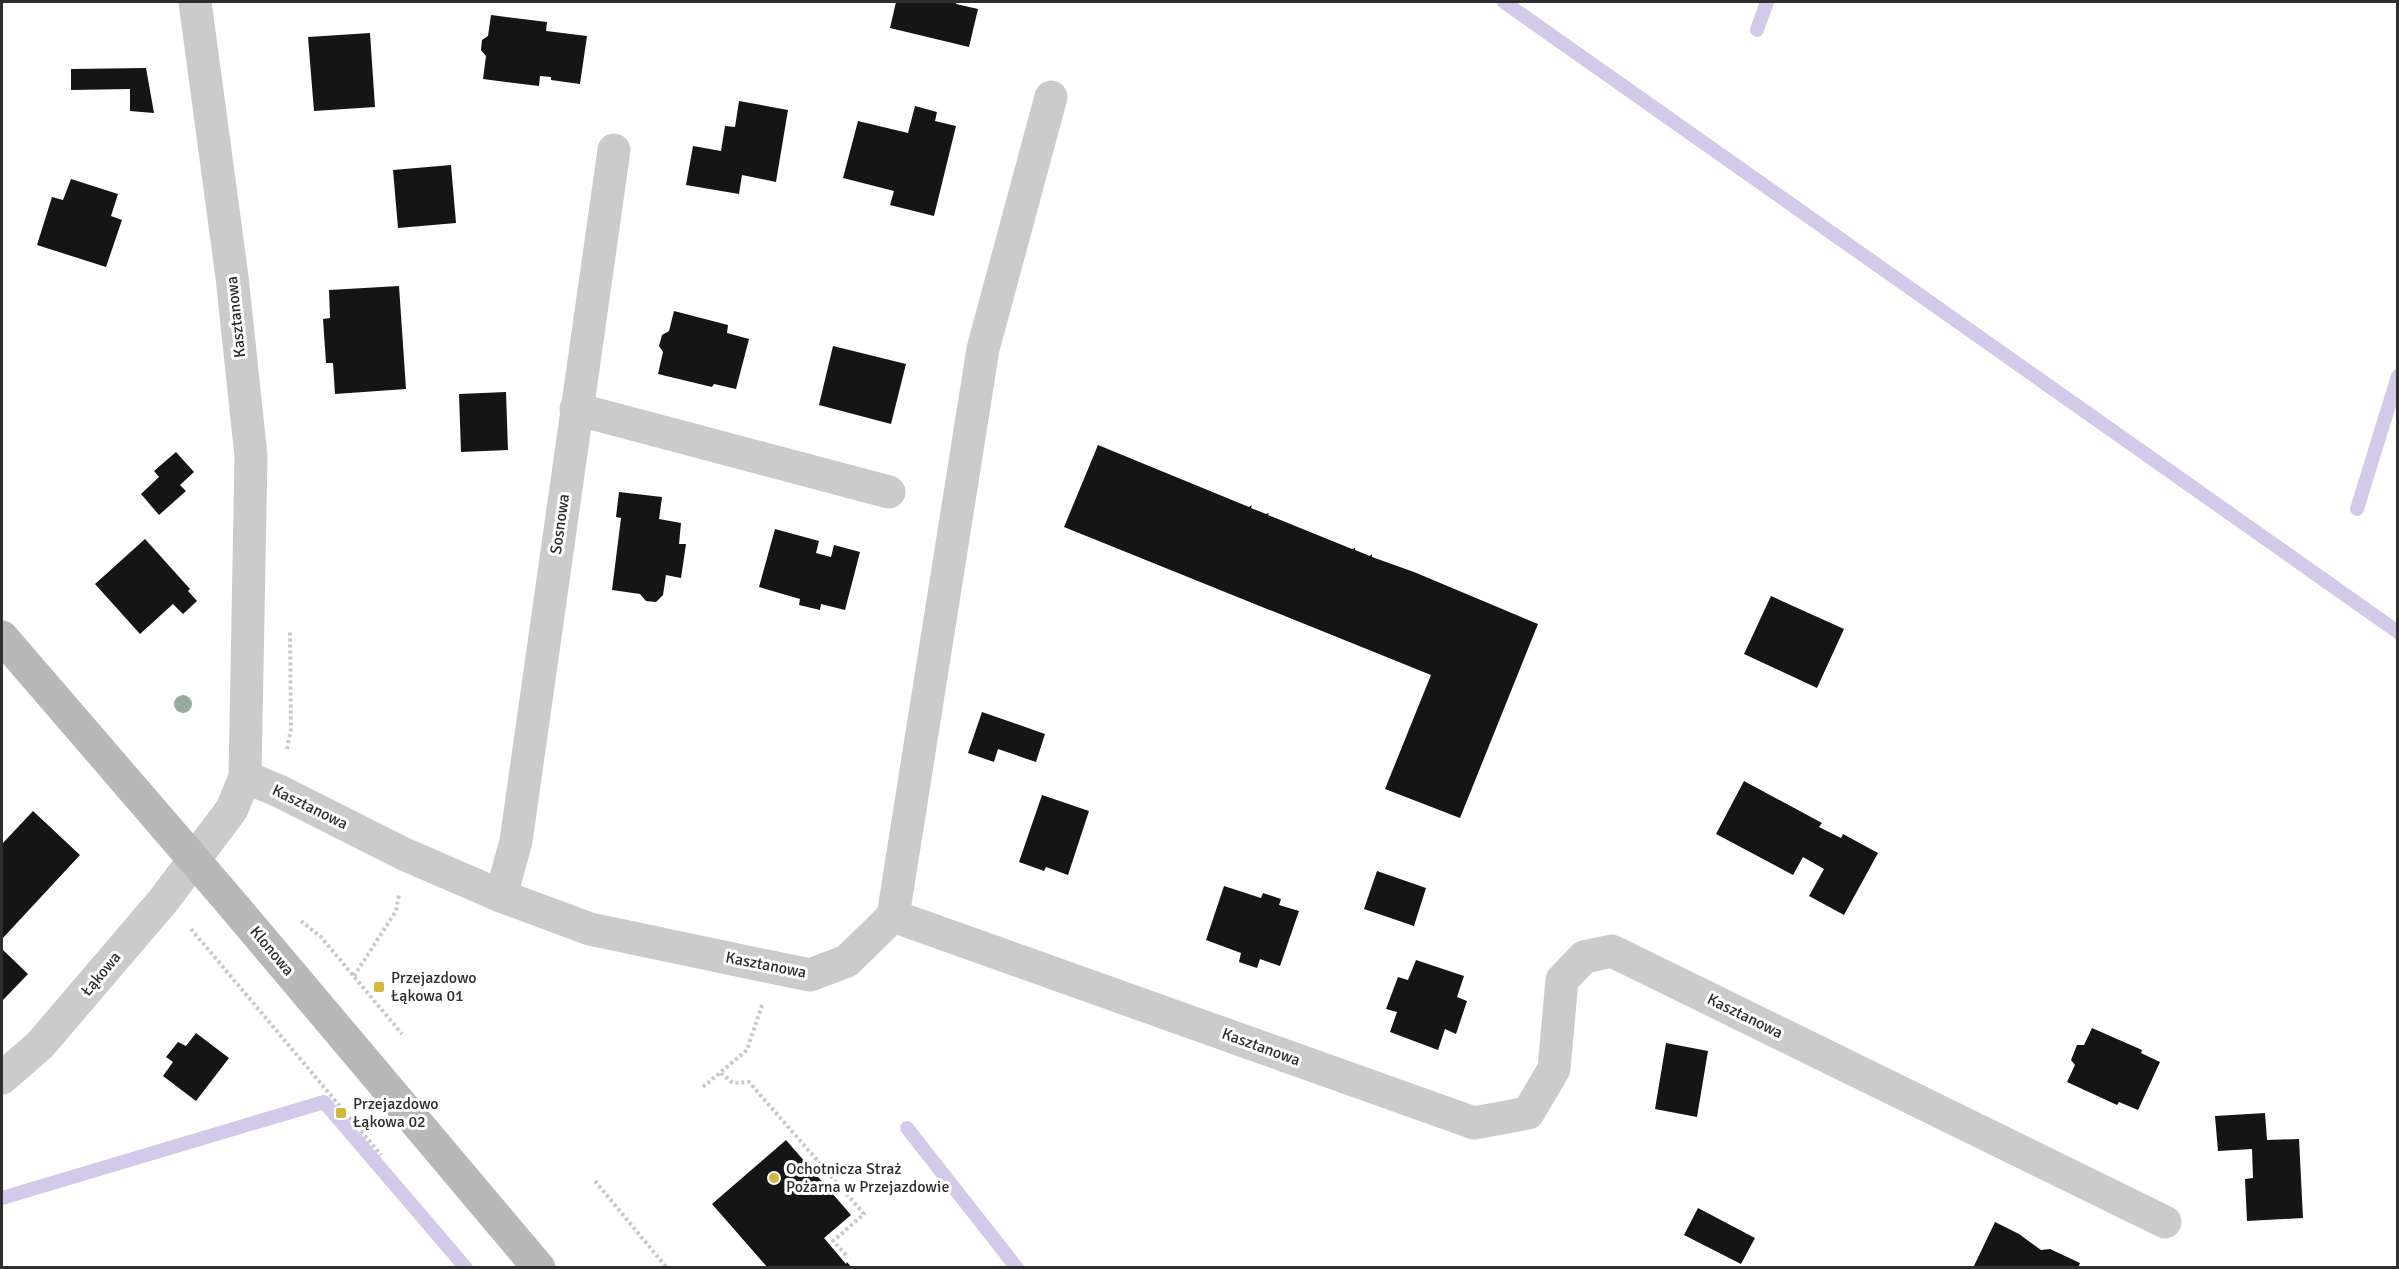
<svg xmlns="http://www.w3.org/2000/svg" width="2399" height="1269" font-family="Signika,sans-serif">
<style>
.lines{fill:none;stroke-linecap:round;stroke-linejoin:round}
.stream{stroke:#d2cae8;stroke-width:14}
.building{fill:#151515}
.path{stroke:#c8c8c8;stroke-width:4;stroke-dasharray:3 3;stroke-linecap:butt}
.street{stroke:#cbcbcb;stroke-width:33}
.secondary{stroke:#b8b8b8;stroke-width:33}
.tree{fill:#95ab9e}
.poi-dot{fill:#d6b73e;stroke:#fff;stroke-width:2}
.labels{text-anchor:middle;dominant-baseline:central;stroke-width:6;stroke-linejoin:round;paint-order:stroke}
.street-label{font-size:16px;fill:#2e2e2e;stroke:#fff}
.poi-label{font-size:16px;fill:#2e2e2e;stroke:#fff;text-anchor:start}
</style>
<rect width="100%" height="100%" fill="#fff"/>
<g class="lines">
<!-- stream -->
<path class="stream" d="M1504 2 2398 632
M1757 30 1767 2
M2357 509 2398 376
M907 1128 1017 1268
M2 1198 324 1102 466 1268"/>
</g>
<!-- building -->
<path class="building" d="M896 2H957L956 4 978 9 969 47 890 28Z
M491 15 547 22 546 31 587 36 580 84 551 80V77L540 76 539 86 483 79 486 56 481 50 482 40 488 36Z
M370 33 375 107 314 111 308 37Z
M146 68 154 113 130 111V89L71 90V69Z
M739 101 788 110 776 182 742 175 739 194 686 185 693 146 721 151 725 126 735 127Z
M915 106 937 112 935 121 956 126 934 216 890 205 894 191 843 178 858 121 908 133Z
M451 165 456 223 398 228 393 170Z
M71 179 118 194 111 216 122 220 106 267 37 245 52 197 63 200Z
M399 286 406 389 335 394 333 363H326L323 319 330 318 329 290Z
M674 311 728 325 727 333 749 339 736 389 714 384 712 387 658 374 663 352 659 346 662 335 669 331Z
M833 346 906 364 891 424 819 405Z
M506 392 508 450 461 452 459 394Z
M1098 445 1249 507 1252 505 1251 508 1266 514 1269 513 1268 515 1352 549 1355 548V550L1370 556 1372 554V557L1414 572 1538 624 1460 818 1385 789 1431 675 1064 527Z
M176 452 194 472 180 485 186 491 159 515 141 494 159 477 154 471Z
M619 492 662 497 659 519 681 523 679 544H686L681 578 666 575 663 595 656 602 646 601 640 594 612 590 621 518 616 517Z
M775 529 819 541 816 553 831 557 834 545 860 552 845 610 821 604 820 610 799 605 800 599 759 587Z
M145 539 190 589 188 591 197 601 183 614 173 604 140 634 95 584Z
M1771 596 1844 629 1817 688 1744 654Z
M982 712 1045 734 1036 762 998 749 994 762 968 753Z
M1744 781 1822 823 1819 827 1841 838 1843 834 1878 853 1844 915 1809 896 1824 869 1803 857 1793 875 1716 834Z
M1042 795 1089 811 1068 875 1046 867 1044 871 1019 862Z
M33 811 80 855 2 939V844Z
M1377 871 1426 888 1414 926 1364 909Z
M1224 886 1261 898 1263 893 1281 899 1279 905 1299 911 1280 966 1260 959 1257 968 1239 962 1241 953 1206 940Z
M2 949 28 974 3 1000 2 999Z
M1416 960 1464 976 1457 997 1467 1001 1456 1034 1445 1029 1438 1050 1390 1032 1397 1012 1386 1009 1398 977 1408 980Z
M2092 1028 2142 1050 2141 1053 2160 1062 2138 1110 2119 1102 2117 1105 2067 1082 2075 1065 2071 1060 2077 1045H2084Z
M196 1033 229 1058 196 1101 163 1076 173 1062 166 1057 178 1042 186 1046Z
M1666 1043 1708 1051 1697 1117 1655 1109Z
M2265 1113 2267 1140 2299 1139 2303 1218 2247 1221 2245 1179 2253 1178 2252 1149 2218 1151 2215 1116Z
M786 1140 851 1215 824 1238 846 1264 847 1262 852 1268H768L712 1204Z
M1698 1208 1755 1238 1741 1264 1684 1235Z
M1995 1222 2019 1234 2041 1250 2050 1249 2080 1263 2078 1268H1973Z"/>
<g class="lines">
<!-- path -->
<path class="path" d="M287 749 291 729 290 631
M301 921 321 937 402 1034
M191 929 381 1155
M354 976 396 911 399 894
M721 1073 733 1083 749 1082 864 1214 833 1241 846 1255
M703 1087 747 1050 762 1005
M595 1181 667 1268"/>
<!-- street -->
<path class="street" d="M576 409 889 492
M245 777 279 791 404 854 501 896 590 929 771 967 810 975 847 961 893 916
M501 896 516 841 614 150
M893 916 1474 1123 1528 1113 1554 1069 1562 980 1584 957 1612 951 2165 1222
M893 916 983 349 1051 97
M2 1078 40 1045 163 901 232 809 245 777 251 456 232 277 195 2"/>
<!-- secondary -->
<path class="secondary" d="M2 637 232 904 539 1268"/>
</g>
<!-- trees -->
<circle class="tree" cx="183" cy="704" r="9"/>
<!-- markers -->
<g class="poi-dot">
<rect x="373" y="981" width="12" height="12" rx="3"/>
<rect x="335" y="1107" width="12" height="12" rx="3"/>
<circle cx="774" cy="1178" r="6"/>
</g>
<g class="labels">
<!-- street labels -->
<g class="street-label">
<text transform="translate(236 317) rotate(-96)">Kasztanowa</text>
<text transform="translate(560 524) rotate(-82)">Sosnowa</text>
<text transform="translate(310 807) rotate(26)">Kasztanowa</text>
<text transform="translate(272 951) rotate(50)">Klonowa</text>
<text transform="translate(766 965) rotate(11)">Kasztanowa</text>
<text transform="translate(101 974) rotate(-50)">Łąkowa</text>
<text transform="translate(1745 1016) rotate(26)">Kasztanowa</text>
<text transform="translate(1261 1047) rotate(20)">Kasztanowa</text>
</g>
<!-- poi labels -->
<g class="poi-label">
<text x="391" y="978">Przejazdowo<tspan x="391" dy="18">Łąkowa 01</tspan></text>
<text x="353" y="1104">Przejazdowo<tspan x="353" dy="18">Łąkowa 02</tspan></text>
<text x="786" y="1169">Ochotnicza Straż<tspan x="786" dy="18">Pożarna w Przejazdowie</tspan></text>
</g>
</g>
<!-- border -->
<rect width="2399" height="1269" fill="none" stroke="#2e2e2e" stroke-width="6"/>
</svg>
